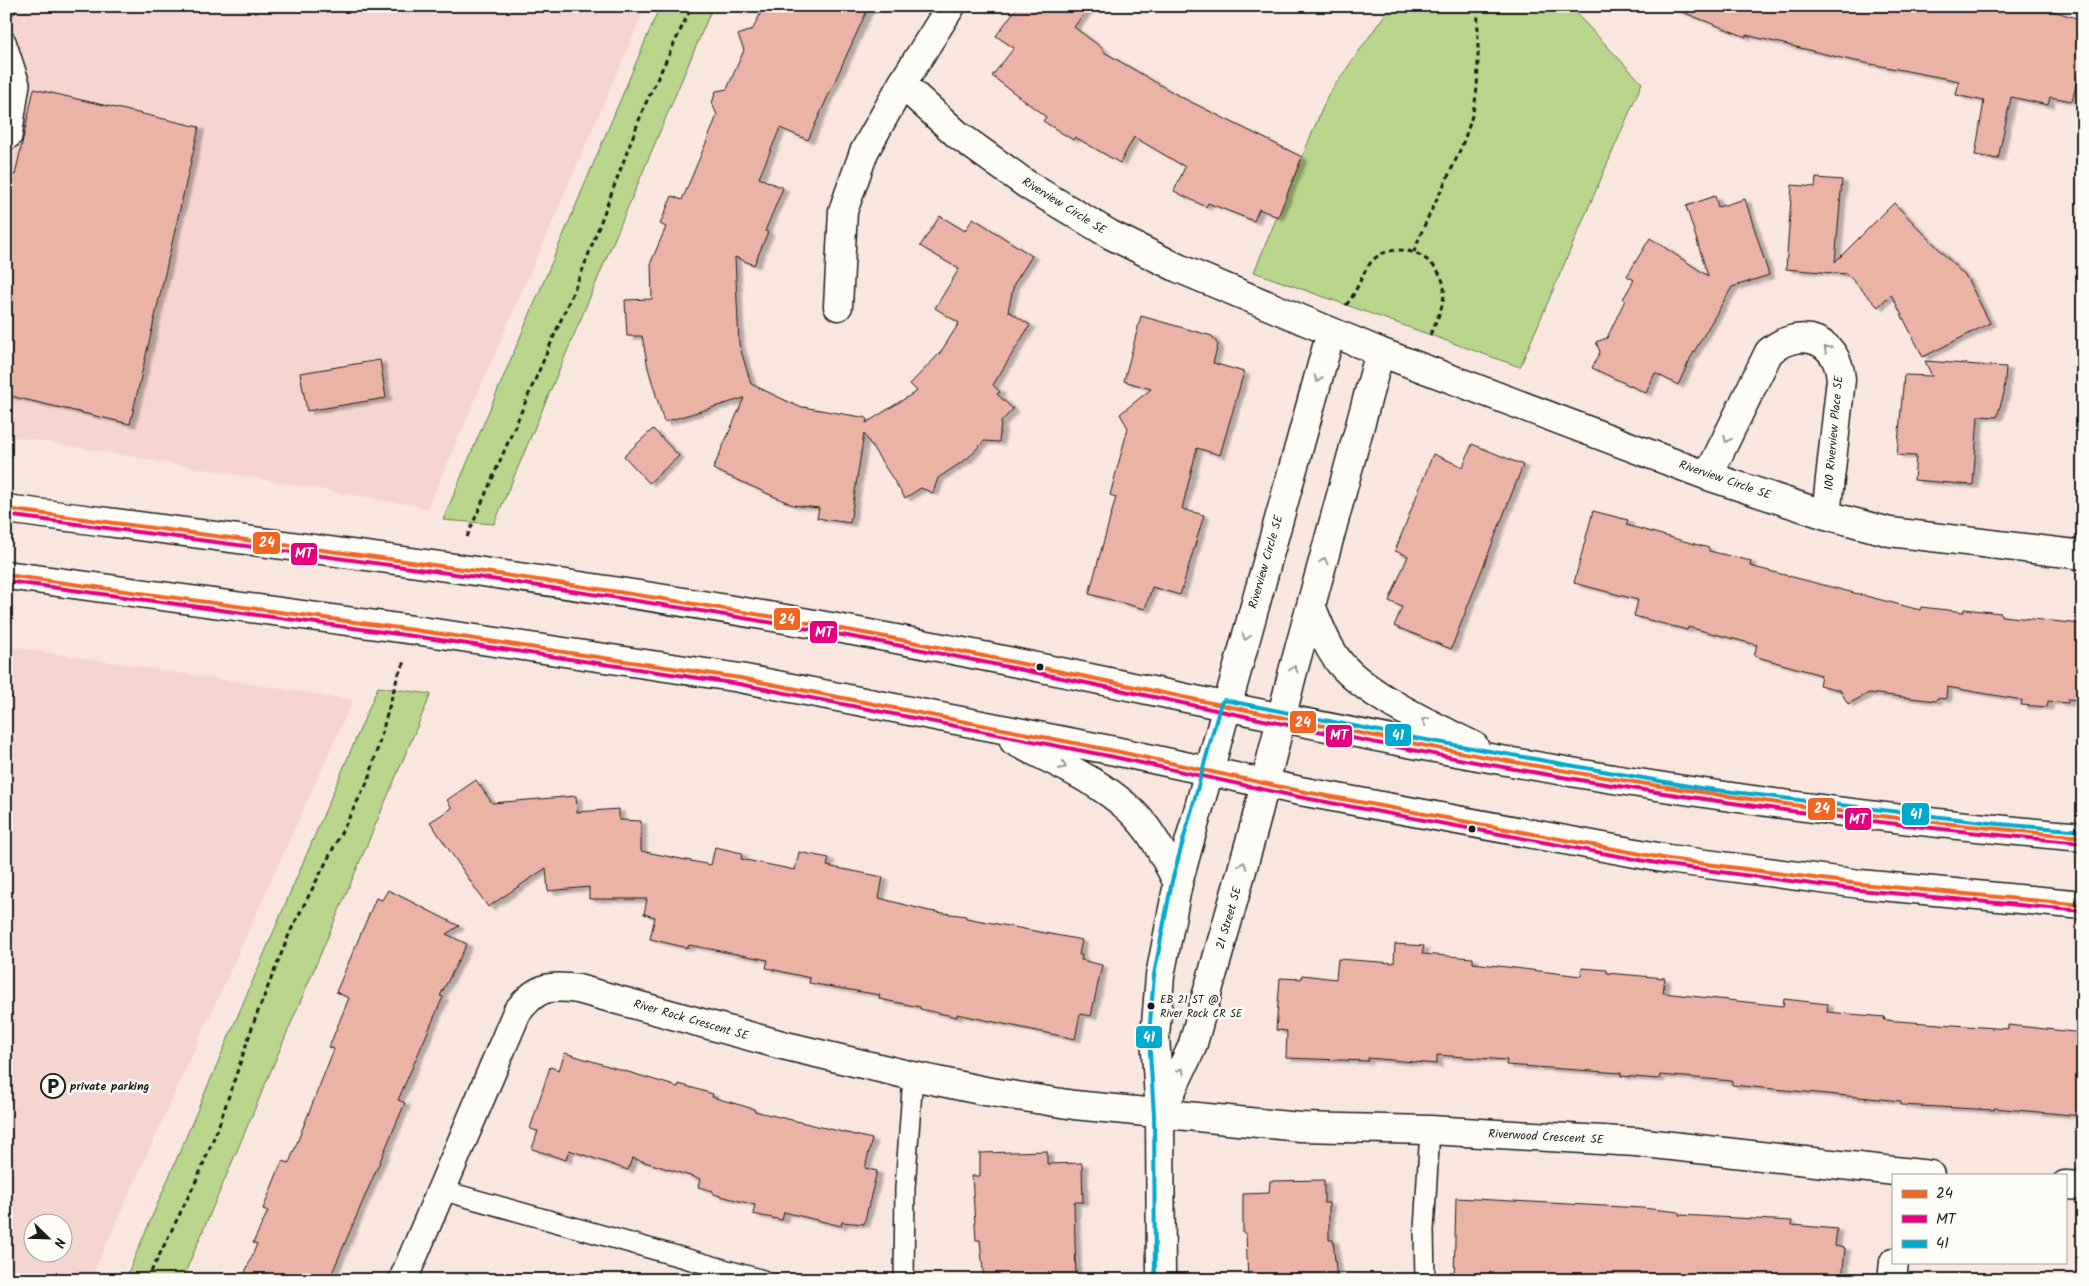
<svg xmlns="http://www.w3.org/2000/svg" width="2089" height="1286" font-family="Kalam,sans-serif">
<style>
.built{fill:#f4d6ce;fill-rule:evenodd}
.green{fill:#b9d48b;stroke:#6a7854}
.building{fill:#ebb2a6;stroke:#1c1c1c;filter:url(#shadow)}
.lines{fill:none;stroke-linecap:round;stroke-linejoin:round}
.service-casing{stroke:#1c1c1c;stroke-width:22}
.minor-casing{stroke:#1c1c1c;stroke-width:31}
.secondary-casing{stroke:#1c1c1c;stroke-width:31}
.path{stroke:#1c1c1c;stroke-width:3;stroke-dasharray:5 4;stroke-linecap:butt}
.service{stroke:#fdfcf7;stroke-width:19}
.minor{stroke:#fdfcf7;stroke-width:28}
.secondary{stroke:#fdfcf7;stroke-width:28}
.bus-1-casing{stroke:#fdfcf7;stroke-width:8}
.bus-2-casing{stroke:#fdfcf7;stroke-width:8}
.bus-3-casing{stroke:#fdfcf7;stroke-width:8}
.bus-1{stroke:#f26522;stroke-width:4}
.bus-2{stroke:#e5007d;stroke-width:4}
.bus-3{stroke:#00a9ce;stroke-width:4}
.oneway{stroke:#989794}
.bus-dot{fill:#1c1c1c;stroke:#fdfcf7;stroke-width:2}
.labels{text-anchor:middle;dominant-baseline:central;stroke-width:5;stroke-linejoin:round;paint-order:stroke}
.bus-label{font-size:11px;fill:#1c1c1c;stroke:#fdfcf7;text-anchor:start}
.street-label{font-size:12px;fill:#1c1c1c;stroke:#fdfcf7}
.poi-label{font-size:12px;font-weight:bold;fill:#1c1c1c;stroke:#fdfcf7;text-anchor:start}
.line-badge{stroke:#fdfcf7;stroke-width:2}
.badge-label{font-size:14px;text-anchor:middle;font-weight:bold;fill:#fff}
</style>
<defs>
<filter id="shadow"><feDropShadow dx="5.5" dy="3" stdDeviation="1" flood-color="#0004"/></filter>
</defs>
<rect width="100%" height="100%" fill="#f8e6df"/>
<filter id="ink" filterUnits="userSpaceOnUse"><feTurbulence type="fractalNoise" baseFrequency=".02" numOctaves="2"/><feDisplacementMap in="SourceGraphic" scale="10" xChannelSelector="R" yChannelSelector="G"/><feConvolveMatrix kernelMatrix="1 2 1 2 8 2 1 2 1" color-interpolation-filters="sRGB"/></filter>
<g filter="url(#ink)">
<!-- built -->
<path class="built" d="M6 6H646L428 508 6 435Z
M6 646 353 700 90 1280H6ZM32 1224H62V1254H32Z"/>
<!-- green -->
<path class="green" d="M660 6H713L494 524 443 520Z
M1391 6H1569L1642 83 1520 367 1254 272 1328 95Z
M378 687 431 694 182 1280H125Z"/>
<!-- building -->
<path class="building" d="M764 6H869L808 140 780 128 759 178 783 188 765 231 768 232 754 265 735 257 739 344 751 384 797 406 867 418 866 423 917 391 910 384 940 353 959 323 935 308 959 269 920 246 940 216 965 231 973 218 1032 256 1014 284 1008 311 1030 325 993 385 1000 392 997 394 1013 409 1001 422 999 442 984 441 968 458 938 478 933 493 921 488 905 498 864 434 850 523 817 518 819 508 793 505 713 469 744 398 664 422 648 368 642 336H627L625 300 652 299 651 262 666 227 660 224 672 196 682 200 711 131 717 115 712 103 716 91 727 89 744 50 738 35 753 29Z
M1018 6H1090L1074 27 1102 48 1104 52 1179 96 1302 157 1278 217 1259 209 1254 221 1208 203 1206 207 1174 191 1185 167 1134 137 1120 163 1075 137 1073 140 1043 121 1046 117 992 76 1014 48 996 36Z
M1672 6H2036L2083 20V58L2072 101 2050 97 2048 105 2011 97 1998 159 1975 155 1984 101 1956 95 1959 81 1850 60 1746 35V37L1672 8Z
M34 89 199 127 130 424 6 395V173L15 175Z
M1816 178 1842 180 1835 262 1894 203 1967 278 1990 323 1923 357 1891 294 1878 307 1847 274 1786 269 1792 185 1815 187Z
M1715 196 1718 207 1745 199 1769 275 1732 287 1691 357 1678 385 1655 373 1646 393 1592 368 1600 352 1596 342 1607 338 1625 300 1623 299 1634 280 1627 276 1650 238 1708 276 1686 206Z
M1141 316 1212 336 1218 345 1213 363 1244 372 1220 455 1197 448 1182 509 1204 515 1180 595 1152 587 1145 609 1089 594 1116 497 1110 495 1128 428 1120 414 1151 389 1124 381Z
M380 360 386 398 307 411 300 373Z
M1925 361 2006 367 2004 393 1997 417 1978 416 1973 485 1914 480 1916 456 1897 455 1904 375 1932 376Z
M653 429 679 456 649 483 624 456Z
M1472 444 1523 465 1451 649 1394 626 1402 607 1389 601 1408 556 1395 551 1433 454 1463 467Z
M1593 511 1628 520 1626 525 1709 548V551L1751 561 1750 566 1920 610 1921 607 1964 612V609L2001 613V616L2082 624 2079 700 2068 699V703L2048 701 2047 707 2021 705 2022 700 1947 687 1946 699 1937 698 1936 701 1869 693 1848 704 1840 690 1819 685 1821 675 1754 656 1757 645 1688 627 1687 630 1634 616 1638 600 1574 583Z
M476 780 492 803 576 796 577 812 619 809V820L641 821V851L711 865 715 847 742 853 741 859 795 870 799 852 829 858 827 866 883 877 879 898 929 911 966 916V918L1082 940 1079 955H1082L1081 960 1102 965 1091 1016 1080 1014 1075 1039 957 1014V1017L920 1009V1007L879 999 880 995 809 983 810 978 766 968 768 960 689 945 688 948 650 939 655 917 644 914 647 899H589V887L548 891 546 868 488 907 430 822 452 808 447 800Z
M388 890 459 926 446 934 467 944 440 996 443 997 398 1100 405 1103 329 1280H242L257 1244 253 1243 268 1211 263 1209 280 1166 283 1161 289 1163 334 1049 329 1047 349 998 336 992 376 898 382 900Z
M1395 944 1424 946 1422 954 1473 958V963L1581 976 1582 968 1607 970V973L1665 978 1663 993 1783 1006 1784 999 1828 1004 1827 1012 1885 1017 1884 1020 2008 1029V1025L2083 1033V1116L1994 1108V1110L1901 1105V1101L1732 1085V1081L1660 1075 1659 1079 1621 1076V1073L1506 1065 1507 1060 1437 1055V1064L1368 1058V1061L1286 1058 1287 1031 1276 1030 1280 978 1301 979 1302 975 1336 979 1338 959 1394 963Z
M565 1053 678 1087 679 1084 713 1094 712 1097 754 1109V1111L872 1139 865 1168 877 1171 864 1224 842 1222 841 1226 784 1212 782 1220 753 1214 755 1205 713 1194V1191L698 1187 700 1179 632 1158 628 1170 569 1150 566 1160 532 1149 538 1131 530 1129 550 1067 559 1070Z
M1047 1151V1164L1082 1163 1083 1202H1074L1076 1280H984L980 1240H976L972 1176H980V1153Z
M1324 1180V1203H1329V1240H1333L1337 1280H1248L1246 1233H1243V1194L1269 1193 1270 1181Z
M1456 1198 1642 1208 1679 1212V1215L1792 1221V1225L1837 1229 1835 1246 1845 1248 1842 1280H1454Z"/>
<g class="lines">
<defs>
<path id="service" d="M6 7V6
M6 41 20 84 12 137 6 141
M441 1190 763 1280
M904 1280 905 1188 913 1076
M1425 1280 1424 1230 1430 1130"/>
<path id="minor" d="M951 6 902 84 958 135 1029 186 1111 235 1178 268 1380 352 1708 476 1826 515 1890 532 2083 555
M838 306 843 211 864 152 902 84
M1708 476 1769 352C1800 326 1837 338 1841 379L1826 515
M1161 1113 1192 1047 1255 824 1292 675 1380 352
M2065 1185 2083 1186
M403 1280 517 1012C536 987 548 985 578 989L782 1045 913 1076 985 1091 1074 1105 1300 1127 1430 1130 1636 1142 1930 1175
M1161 1280 1160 1115 1155 1036 1160 976 1178 883 1331 332
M1892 1280 1894 1262"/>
<path id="secondary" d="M6 509C268 543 531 575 791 620 996 655 1199 703 1403 742 1628 785 1854 818 2083 837
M6 575 421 631 740 678 1115 751 1300 791 1668 859 1860 884 2083 905
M1312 608C1320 627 1327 647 1340 663 1369 697 1434 726 1474 746
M1014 741C1062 766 1122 789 1152 836 1162 851 1170 868 1178 883"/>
</defs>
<!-- service casing -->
<use href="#service" class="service-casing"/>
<!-- minor casing -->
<use href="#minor" class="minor-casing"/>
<!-- secondary casing -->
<use href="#secondary" class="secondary-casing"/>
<!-- path -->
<path class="path" d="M1414 252C1431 201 1465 156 1475 102 1480 76 1477 34 1478 6
M1346 305C1358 292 1361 272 1374 259 1397 239 1435 255 1443 282 1448 300 1436 321 1429 337
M467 537 583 269 644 107 692 6
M147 1280 198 1177 219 1125 255 1019 290 932 369 779 398 675 405 662"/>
<!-- service -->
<use href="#service" class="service"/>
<!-- minor -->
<use href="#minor" class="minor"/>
<!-- secondary -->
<use href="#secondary" class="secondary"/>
<defs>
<path id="bus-1" d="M6 509C293 546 580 581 864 633 1072 671 1278 720 1486 757 1684 793 1883 819 2083 837
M6 575 421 631 740 678 1115 751 1300 791 1668 859 1860 884 2083 905"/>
<path id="bus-2" d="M6 515C293 552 580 587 864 639 1072 677 1278 726 1486 764 1683 799 1882 825 2082 843
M6 581 420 637 739 684 1114 757 1299 797 1667 865 1859 890 2082 911"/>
<path id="bus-3" d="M1155 1280 1154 1115 1149 1036 1154 975 1172 881 1221 703 1224 700 1409 737 1700 788 1999 824 2083 831"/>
</defs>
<!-- bus-1 casing -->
<use href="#bus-1" class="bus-1-casing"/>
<!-- bus-2 casing -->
<use href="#bus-2" class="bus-2-casing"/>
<!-- bus-3 casing -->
<use href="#bus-3" class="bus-3-casing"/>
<!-- bus-1 -->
<use href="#bus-1" class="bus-1"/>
<!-- bus-2 -->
<use href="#bus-2" class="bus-2"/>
<!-- bus-3 -->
<use href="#bus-3" class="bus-3"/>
</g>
<!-- one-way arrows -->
<defs><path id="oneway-chevron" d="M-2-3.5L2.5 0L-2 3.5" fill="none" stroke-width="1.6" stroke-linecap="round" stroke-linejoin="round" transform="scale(1.25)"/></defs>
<g class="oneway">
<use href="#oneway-chevron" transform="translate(1827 349) rotate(-138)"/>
<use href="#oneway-chevron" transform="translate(1318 379) rotate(106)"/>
<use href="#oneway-chevron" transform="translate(1727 439) rotate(116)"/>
<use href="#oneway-chevron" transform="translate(1324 561) rotate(-75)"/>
<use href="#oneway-chevron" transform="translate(1246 637) rotate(106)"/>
<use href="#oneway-chevron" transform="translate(1294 669) rotate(-74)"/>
<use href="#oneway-chevron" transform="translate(1425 721) rotate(-153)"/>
<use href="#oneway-chevron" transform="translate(1063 766) rotate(28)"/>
<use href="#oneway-chevron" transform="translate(1243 865) rotate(-74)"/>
<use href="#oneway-chevron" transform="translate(1181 1071) rotate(-64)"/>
</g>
</g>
<!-- icons -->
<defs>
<symbol id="parking-ring" viewBox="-11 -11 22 22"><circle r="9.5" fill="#fdfcf7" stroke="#1c1c1c" stroke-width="1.5"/><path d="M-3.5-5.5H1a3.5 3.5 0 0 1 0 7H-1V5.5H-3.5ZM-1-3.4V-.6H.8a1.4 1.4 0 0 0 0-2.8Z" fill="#1c1c1c"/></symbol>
</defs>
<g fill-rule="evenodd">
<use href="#parking-ring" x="39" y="1072" width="28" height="28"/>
</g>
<!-- markers -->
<g class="bus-dot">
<circle cx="1040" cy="667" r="4.5"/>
<circle cx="1472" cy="829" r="4.5"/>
<circle cx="1151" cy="1006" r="4.5"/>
</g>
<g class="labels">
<!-- bus labels -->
<g class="bus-label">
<text x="1160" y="1000">EB 21 ST @<tspan x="1160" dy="14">River Rock CR SE</tspan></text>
</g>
<!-- street labels -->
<g class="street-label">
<text transform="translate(1064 206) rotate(32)">Riverview Circle SE</text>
<text transform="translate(1834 433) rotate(-85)">100 Riverview Place SE</text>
<text transform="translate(1725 480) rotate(19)">Riverview Circle SE</text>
<text transform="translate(1266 562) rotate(-74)">Riverview Circle SE</text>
<text transform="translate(1229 918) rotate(-74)">21 Street SE</text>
<text transform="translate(691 1020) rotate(16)">River Rock Crescent SE</text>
<text transform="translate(1546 1137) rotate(3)">Riverwood Crescent SE</text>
</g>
<!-- poi labels -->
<g class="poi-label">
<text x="70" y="1086">private parking</text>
</g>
</g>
<g class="line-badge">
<rect x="252" y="531" width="29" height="24" rx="5" fill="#f26522"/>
<rect x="290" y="542" width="28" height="24" rx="5" fill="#e5007d"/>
<rect x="773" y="607" width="28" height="24" rx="5" fill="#f26522"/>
<rect x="809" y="620" width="29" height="24" rx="5" fill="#e5007d"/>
<rect x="1289" y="710" width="28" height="24" rx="5" fill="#f26522"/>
<rect x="1384" y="723" width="28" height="24" rx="5" fill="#00a9ce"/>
<rect x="1325" y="724" width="28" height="24" rx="5" fill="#e5007d"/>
<rect x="1807" y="797" width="29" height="24" rx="5" fill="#f26522"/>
<rect x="1901" y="802" width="29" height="24" rx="5" fill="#00a9ce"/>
<rect x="1844" y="807" width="28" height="24" rx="5" fill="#e5007d"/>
<rect x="1135" y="1025" width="28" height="24" rx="5" fill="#00a9ce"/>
</g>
<g class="badge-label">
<text x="267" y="547">24</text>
<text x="304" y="558">MT</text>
<text x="787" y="624">24</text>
<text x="824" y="637">MT</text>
<text x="1303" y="727">24</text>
<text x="1398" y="740">41</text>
<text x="1339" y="740">MT</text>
<text x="1822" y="813">24</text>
<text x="1916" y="819">41</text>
<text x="1858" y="824">MT</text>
<text x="1149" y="1042">41</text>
</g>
<!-- margin -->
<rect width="2089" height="1286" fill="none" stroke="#fdfcf7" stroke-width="25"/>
<rect x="12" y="12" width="2064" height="1261" fill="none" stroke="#1c1c1c" stroke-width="2" filter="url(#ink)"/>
<!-- legend -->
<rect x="1892" y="1174" width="175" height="90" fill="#fdfcf7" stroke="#a3a29f"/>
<rect x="1902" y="1190" width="25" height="8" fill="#f26522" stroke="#a3a29f"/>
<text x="1936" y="1198" font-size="15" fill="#1c1c1c">24</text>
<rect x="1902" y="1215" width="25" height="8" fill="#e5007d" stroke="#a3a29f"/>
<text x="1936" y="1224" font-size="15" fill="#1c1c1c">MT</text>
<rect x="1902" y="1240" width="25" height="8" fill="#00a9ce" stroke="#a3a29f"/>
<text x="1936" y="1248" font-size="15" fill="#1c1c1c">41</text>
<!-- north arrow -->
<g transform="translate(48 1238) rotate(113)"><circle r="24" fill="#fdfcf7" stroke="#a3a29f"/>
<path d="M0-4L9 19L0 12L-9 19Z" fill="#1c1c1c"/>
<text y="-8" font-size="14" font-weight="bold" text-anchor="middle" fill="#1c1c1c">N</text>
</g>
</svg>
